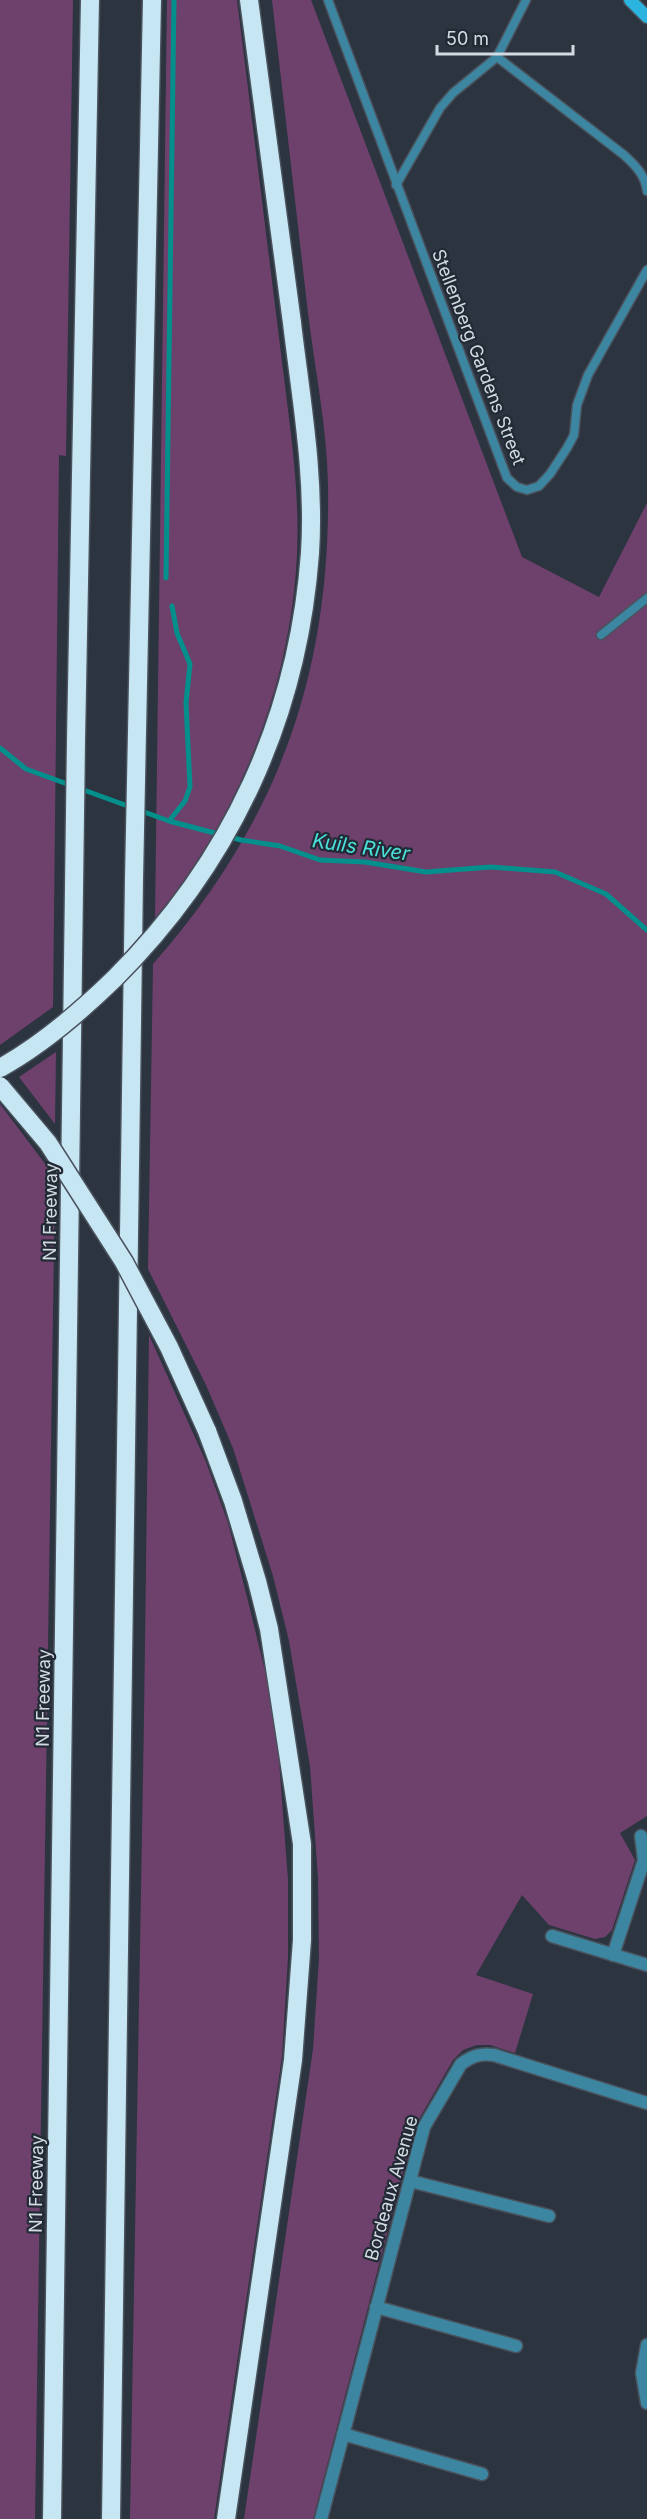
<svg xmlns="http://www.w3.org/2000/svg" width="647" height="2519" font-family="Inter,sans-serif">
<style>
.green{fill:#6e416d}
.lines{fill:none;stroke-linecap:round;stroke-linejoin:round}
.stream{stroke:#038f8b;stroke-width:5}
.service-casing{stroke:#4a525d;stroke-width:11}
.minor-casing{stroke:#4a525d;stroke-width:15}
.secondary-casing{stroke:#4a525d;stroke-width:15}
.motorway-casing{stroke:#4a525d;stroke-width:21}
.service{stroke:#3c86a1;stroke-width:8}
.minor{stroke:#3c86a1;stroke-width:12}
.secondary{stroke:#2cb4e0;stroke-width:12}
.motorway{stroke:#c7e6f3;stroke-width:18}
.motorway-bridge-casing{stroke:#4a525d;stroke-width:21;stroke-linecap:butt}
.motorway-bridge{stroke:#c7e6f3;stroke-width:18}
.labels{text-anchor:middle;dominant-baseline:central;stroke-width:4.5;stroke-linejoin:round;paint-order:stroke}
.street-label{font-size:18px;fill:#d4dae2;stroke:#222a36}
.water-label{font-size:20px;font-style:italic;fill:#4ce2dc;stroke:#222a36}
</style>
<rect width="100%" height="100%" fill="#2c3440"/>
<!-- green -->
<path class="green" d="M0 0H73L66 456 59 455 53 1007 0 1045Z
M167 0H237L290 426C295 468 299 511 297 554 291 685 239 817 155 918Z
M272 0H311L522 557 599 597 647 503V1816L620 1833 635 1860 612 1930 605 1937 595 1939 549 1925 522 1895 476 1975 533 1994 515 2053 490 2045H477L463 2050 453 2060 415 2126 313 2519H244L313 2049 319 1958 318 1878 310 1766 289 1641 273 1576 233 1448 206 1385 148 1269 153 964C278 822 331 674 328 485 327 428 315 370 308 313 296 209 284 104 272 0Z
M56 1052 55 1124 19 1077Z
M0 1104 55 1177 35 2519H0Z
M149 1335 206 1462 228 1523 248 1601 266 1675 279 1761 288 1880V1957L282 2056 214 2519H130L144 1719Z"/>
<g class="lines">
<!-- stream -->
<path class="stream" d="M166 578 174 0
M0 748 26 769 169 821 241 840 280 846 320 860 365 862 426 872 491 867 555 872 606 894 647 930
M169 821 185 801 190 787 186 703 190 664 177 633 172 606"/>
<defs>
<path id="service" d="M328 0 507 478 517 487 527 490 539 486 550 474 567 448 574 435 577 405 588 375 647 270
M497 57 624 155C636 166 645 175 647 191
M396 185 440 108 453 93 497 57 526 0
M601 635 647 598"/>
<path id="minor" d="M552 1936 647 1965
M613 1955 644 1860 641 1836
M410 2181 549 2216
M376 2307 516 2346
M647 2345 642 2373 647 2403
M343 2434 482 2474
M321 2519 424 2127 461 2064C472 2056 480 2053 494 2055L647 2103"/>
<path id="secondary" d="M630 0 647 17"/>
<path id="motorway" d="M249 0 292 323
M207 1431 233 1501 257 1581 269 1629 302 1844V1940L293 2060 226 2519
M52 2519 76 740 90 0
M111 2519 134 879 152 0"/>
</defs>
<!-- service casing -->
<use href="#service" class="service-casing"/>
<!-- minor casing -->
<use href="#minor" class="minor-casing"/>
<!-- secondary casing -->
<use href="#secondary" class="secondary-casing"/>
<!-- motorway casing -->
<use href="#motorway" class="motorway-casing"/>
<!-- service -->
<use href="#service" class="service"/>
<!-- minor -->
<use href="#minor" class="minor"/>
<!-- secondary -->
<use href="#secondary" class="secondary"/>
<!-- motorway -->
<use href="#motorway" class="motorway"/>
<defs>
<path id="motorway-bridge" d="M0 1068C42 1045 80 1012 114 979 231 863 298 717 310 553 315 475 301 399 292 323
M0 1086 48 1143 124 1262 169 1347 207 1431"/>
</defs>
<!-- motorway-bridge casing -->
<use href="#motorway-bridge" class="motorway-bridge-casing"/>
<!-- motorway-bridge -->
<use href="#motorway-bridge" class="motorway-bridge"/>
</g>
<g class="labels">
<!-- street labels -->
<g class="street-label">
<text transform="translate(479 357) rotate(69)">Stellenberg Gardens Street</text>
<text transform="translate(50 1212) rotate(-89)">N1 Freeway</text>
<text transform="translate(43 1698) rotate(-89)">N1 Freeway</text>
<text transform="translate(36 2184) rotate(-89)">N1 Freeway</text>
<text transform="translate(391 2188) rotate(-74)">Bordeaux Avenue</text>
</g>
<!-- water labels -->
<g class="water-label">
<text transform="translate(361 847) rotate(8)">Kuils River</text>
</g>
</g>
<!-- scale -->
<path d="M437 45v9h136v-9" fill="none" stroke="#d4dae2" stroke-width="3"/>
<text x="446" y="45" font-size="18" fill="#d4dae2" stroke="#222a36" stroke-width="4.5" paint-order="stroke">50 m</text>
</svg>
